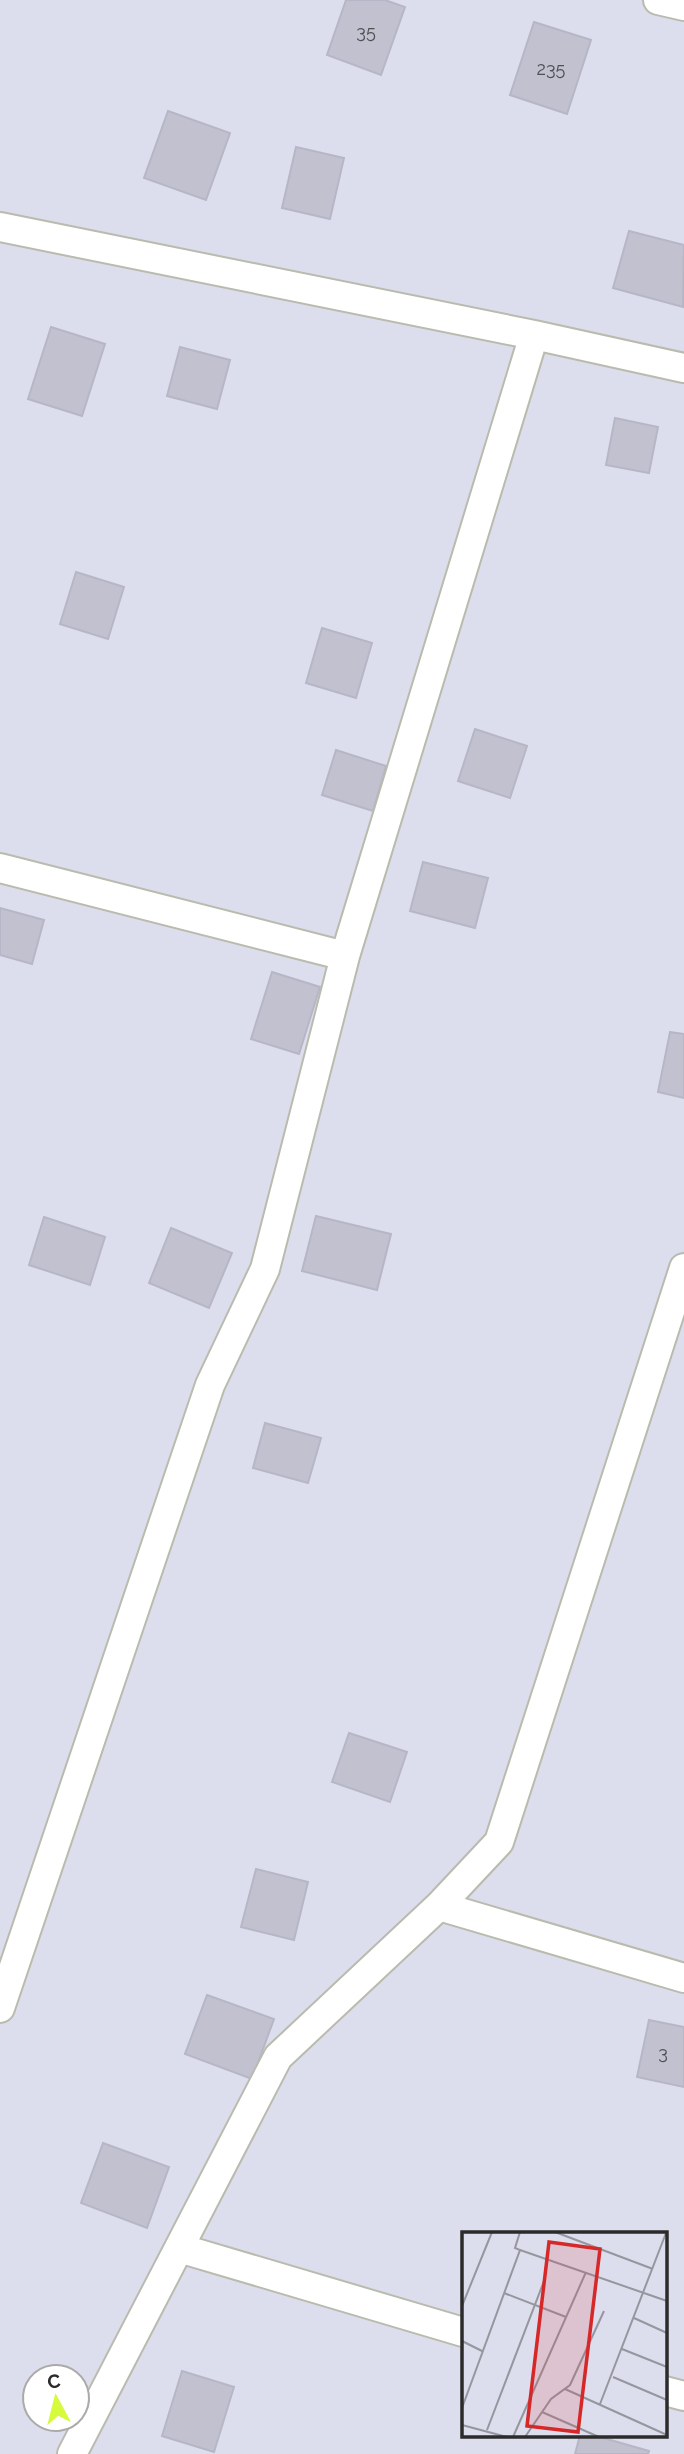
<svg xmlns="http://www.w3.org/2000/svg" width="684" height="2454" font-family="Raleway,sans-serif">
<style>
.building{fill:#c1c1cf;stroke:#b7b6c8;stroke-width:2}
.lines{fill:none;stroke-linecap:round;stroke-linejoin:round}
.minor-casing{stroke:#b8bbad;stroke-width:32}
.minor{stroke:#fff;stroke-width:28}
.labels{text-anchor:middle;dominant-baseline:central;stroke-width:6;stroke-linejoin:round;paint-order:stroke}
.number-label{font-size:18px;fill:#505054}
.inset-road{fill:none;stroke:#96969f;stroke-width:2}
.view{fill:#d62828;fill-opacity:0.15;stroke:#d62828;stroke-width:3.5}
.inset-edge{fill:none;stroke:#2b2b2b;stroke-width:3.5}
</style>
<rect width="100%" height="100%" fill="#dddeed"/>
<!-- building -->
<path class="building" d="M346 0H385L405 7 381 75 327 55Z
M534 22 591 40 567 114 510 95Z
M168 111 230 133 206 200 144 178Z
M296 147 344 158 330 219 282 208Z
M629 231 684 245 683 307 613 288Z
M51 327 105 344 82 416 28 399Z
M180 347 230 360 217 409 167 396Z
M615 418 658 427 649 473 606 465Z
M76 572 124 587 108 639 60 624Z
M322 628 372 643 356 698 306 683Z
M475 729 527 746 510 798 458 781Z
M336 750 386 766 373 811 322 795Z
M423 862 488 878 475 928 410 911Z
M0 908 44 920 32 964 0 955Z
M272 972 320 987 299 1054 251 1039Z
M670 1032 684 1034V1098L658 1092Z
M316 1216 391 1234 377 1290 302 1271Z
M44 1217 105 1237 90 1285 29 1265Z
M171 1228 232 1253 209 1308 149 1283Z
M265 1423 321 1438 308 1483 253 1468Z
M349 1733 407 1752 390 1802 332 1782Z
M256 1869 308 1882 294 1940 241 1927Z
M207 1995 274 2019 252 2079 185 2054Z
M649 2020 684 2027V2087L637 2077Z
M103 2143 169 2167 147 2228 81 2203Z
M182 2371 234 2387 214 2452 162 2436Z
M580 2435H593L649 2451 648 2454H575Z"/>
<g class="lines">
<defs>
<path id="minor" d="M658 0 684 6
M0 227 534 335 684 368
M0 868 345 956
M439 1906 684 1978
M0 2008 210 1385 265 1269 345 956 534 335
M179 2248 463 2332
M665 2391 684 2396
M72 2454 278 2057 439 1906 499 1842 684 1268"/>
</defs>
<!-- minor casing -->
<use href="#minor" class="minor-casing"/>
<!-- minor -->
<use href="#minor" class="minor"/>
</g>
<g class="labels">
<!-- number labels -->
<g class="number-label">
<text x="366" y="31">35</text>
<text x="551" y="68">235</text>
<text x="663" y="2052">3</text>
</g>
</g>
<!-- overview -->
<g transform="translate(462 2232)">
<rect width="205" height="205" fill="#dddeed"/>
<path class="inset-road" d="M93 0 191 37M58 18 205 69M42 61 104 85M0 74 30 0M172 86 205 101M0 109 20 119M160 117 205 135M151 145 205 168M103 157 205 203M138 172 204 1M0 176 58 18 53 16 58 0M80 180 137 205M0 193 45 205M25 198 82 49M51 205 124 40M63 205 89 167 108 153 142 79"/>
<path class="view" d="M87 10 138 17 116 200 65 194Z"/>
<rect width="205" height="205" class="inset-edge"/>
</g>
<!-- north arrow -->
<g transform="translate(56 2398) rotate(353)"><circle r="33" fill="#ffffff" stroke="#aaaaaa" stroke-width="2"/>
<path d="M0-5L12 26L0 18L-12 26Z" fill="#d5fb3c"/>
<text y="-10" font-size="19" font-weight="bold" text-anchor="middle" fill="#2b2b2b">С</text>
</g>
</svg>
